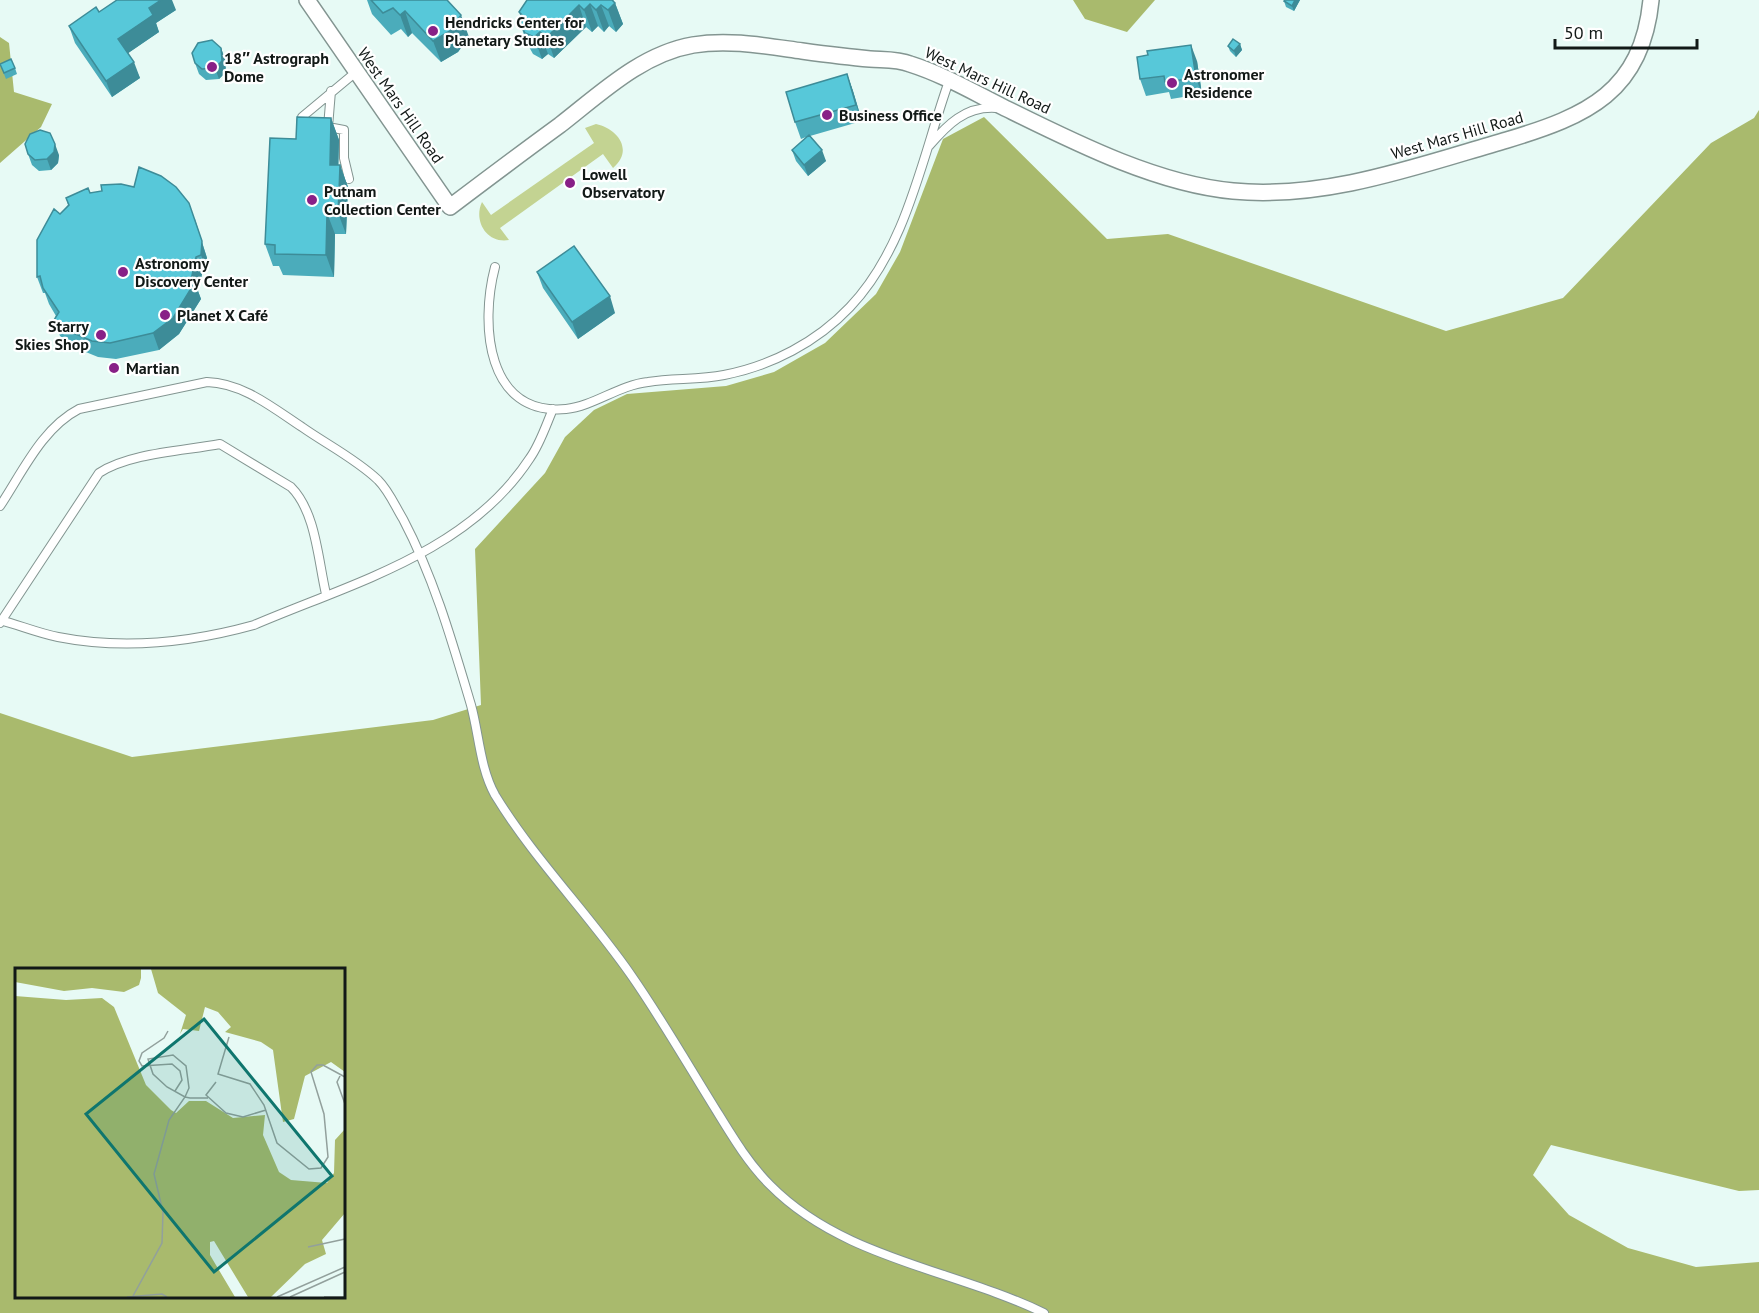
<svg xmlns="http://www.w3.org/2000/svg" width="1759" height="1313" font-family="'PT Sans',sans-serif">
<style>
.green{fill:#c3d392}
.forest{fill:#a9ba6d;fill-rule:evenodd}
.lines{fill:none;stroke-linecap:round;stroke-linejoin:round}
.service-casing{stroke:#839591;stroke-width:10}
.minor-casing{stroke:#839591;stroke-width:18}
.service{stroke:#fff;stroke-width:8}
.minor{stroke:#fff;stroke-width:15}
.wall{fill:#4bacbb}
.shaded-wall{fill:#3d8c98}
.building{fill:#57c8d9;stroke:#3d8c98;stroke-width:1.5}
.poi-dot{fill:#882087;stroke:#fff;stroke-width:2}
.labels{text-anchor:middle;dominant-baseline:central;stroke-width:4.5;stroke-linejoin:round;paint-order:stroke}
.poi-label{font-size:16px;font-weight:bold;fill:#121917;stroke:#fff;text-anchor:start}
.street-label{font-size:16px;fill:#121917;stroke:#fff}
.inset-road{fill:none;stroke:#92a09c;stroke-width:1.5}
.view{fill:#0f766e;fill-opacity:0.15;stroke:#0f766e;stroke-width:3}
.inset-edge{fill:none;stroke:#121917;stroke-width:3}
</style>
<rect width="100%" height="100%" fill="#e7faf5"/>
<!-- green -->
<path class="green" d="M596 124C618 129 634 150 613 168L603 154 500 228 509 240C487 244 473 221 482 202L491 215 594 143 585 128Z"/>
<!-- forest -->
<path class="forest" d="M1073 0H1155L1127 32 1085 19Z
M0 37 9 43 14 92 52 104 41 127 0 163Z
M1759 110V1190L1739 1191 1551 1145 1533 1175 1569 1215 1628 1248 1696 1267 1759 1262V1313H0V713L132 757 433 720 481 705 475 549 545 473 565 437 594 410 627 394 726 386 774 372 825 343 876 294 900 252 943 139 984 117 1107 239 1168 234 1446 331 1563 298 1711 143 1754 118ZM16 970H344V1296H16Z"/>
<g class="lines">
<defs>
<path id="service" d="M331 91 328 127 344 130V158L349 179
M301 127 302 117 356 72
M929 146C947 125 965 106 996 108
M495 267C480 324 486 416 566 409 594 406 619 385 648 382 673 378 699 380 724 375 771 366 817 342 850 307 907 247 922 157 949 81
M0 506C22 473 42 428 79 409L207 382C243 383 273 408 302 427 326 444 356 459 378 480 389 491 395 506 403 519 434 578 452 641 471 705 479 734 480 768 495 795 534 859 588 913 631 975 661 1018 688 1065 716 1110 732 1136 748 1163 770 1185 843 1259 953 1269 1044 1313
M0 620C19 625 38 633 58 637 124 650 189 643 254 625 352 583 468 553 530 458 540 444 546 425 553 409
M0 623 99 473C130 453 183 451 220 444L291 487C316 512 318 560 326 594"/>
<path id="minor" d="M307 0 450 207C487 179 523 152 560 125 600 94 641 54 693 45 729 39 766 46 802 51 824 54 847 57 870 59 883 60 898 59 910 64 942 74 973 92 1003 107 1072 141 1156 184 1233 191 1326 200 1420 165 1507 140 1587 116 1642 92 1651 0"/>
</defs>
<!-- service casing -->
<use href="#service" class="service-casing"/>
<!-- minor casing -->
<use href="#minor" class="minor-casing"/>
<!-- service -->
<use href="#service" class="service"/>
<!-- minor -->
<use href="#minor" class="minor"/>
</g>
<!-- wall -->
<path class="wall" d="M367 0H447L469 37 458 52 441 62 412 33 408 37 401 29 391 35 372 14Z
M527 0H614L613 1 615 3 623 24 616 32 609 26 604 32 598 26 592 32 586 27 554 58 548 54 542 59 533 54 528 45 520 24 522 20 519 12Z
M1285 0H1300L1294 11 1286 7 1284 1Z
M176 10 156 23 159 32 128 53 140 78 112 97 75 43 69 26 99 12Z
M1240 44 1242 50 1236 57 1230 51 1228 46Z
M221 48 225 59 226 72 219 79 206 80 199 74 195 63Z
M1197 61 1202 94 1171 99 1169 92 1146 96 1140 79Z
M0 64 15 68 17 74 6 79Z
M847 74 853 91 862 121 810 136 826 161 808 176 796 161 792 150 806 137 801 139 795 122Z
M331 118 339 140 338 165H340L348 187 346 234H335L334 277 283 275 279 266H273L265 244 296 139Z
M28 154 59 155 58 163 51 170 39 171 32 165Z
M90 193 195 219 207 258V271L202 274 198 291 201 299 179 334 159 350 116 359 98 357 76 348 60 336 54 320 56 316 49 304 45 293H43L37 277 60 214 68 205 66 198Z
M537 272 615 313 578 339 543 288Z"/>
<!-- shaded-wall -->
<path class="shaded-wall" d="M161 0H172L176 10 156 23 159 32 124 56 118 39 149 8Z
M1295 0H1300L1294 11 1292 6Z
M615 3 623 24 616 32 608 10Z
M590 4 598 26 592 32 584 10Z
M579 5 586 27 554 58 547 37Z
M601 5 609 26 604 32 596 10Z
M405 11 412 33 408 37 400 15Z
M461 15 469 37 458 52 441 62 433 41Z
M540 32 548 54 542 59 534 37Z
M1240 44 1242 50 1236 57 1234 51Z
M1191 45 1197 61 1202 94 1196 78Z
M221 48 225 59 226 72 219 79 215 68Z
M134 62 140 78 112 97 106 81Z
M847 74 853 91 862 121 856 105Z
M331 118 339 140 338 186 330 165Z
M55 144 59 155 58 163 51 170 47 159Z
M822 150 826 161 808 176 804 165Z
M340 165 348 187 346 234 338 213Z
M189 203 207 258V271L201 255Z
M327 213 335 234 334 277 326 255Z
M196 257 202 274 198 291 201 299 179 334 159 350 153 333 191 280Z
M610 296 615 313 578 339 572 322Z"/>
<!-- building -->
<path class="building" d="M117 0H161L149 8 153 15 118 39 134 62 106 81 69 26 96 7 99 12Z
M371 0H447L461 15 450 31 433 41 405 11 400 15 393 8 383 13Z
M527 0H612L615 3 608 10 601 5 596 10 590 4 584 10 579 5 547 37 540 32 534 37 525 33 520 24 524 17 519 12Z
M1285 0H1295L1292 6 1284 1Z
M1233 39 1240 44 1234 51 1228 46Z
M212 40 221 48 222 61 215 68 202 69 195 63 192 53 198 43Z
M1191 45 1196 78 1165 82 1164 76 1140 79 1137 57 1148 55 1147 51Z
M11 59 15 68 4 73 0 64Z
M847 74 856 105 795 122 786 92Z
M297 117 331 118 330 165H340L339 192 338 213H327L326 255 275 254V245L265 244 270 138 296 139Z
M40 130 50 133 55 144 54 152 47 159 35 160 28 154 25 144 30 134Z
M809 135 822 150 804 165 792 150Z
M139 167 161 176 176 187 189 203 202 241 201 255 196 257 191 280 195 282 173 318 153 333 110 343 92 341 71 332 54 320 59 312 43 288 40 276 37 277V240L54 209 60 214 69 205 66 198 88 188 90 193 102 191 101 185 121 184 134 187Z
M574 246 610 296 572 322 537 272Z"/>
<!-- markers -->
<g class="poi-dot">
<circle cx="433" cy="31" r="6"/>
<circle cx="212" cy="67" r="6"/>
<circle cx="1172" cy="83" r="6"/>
<circle cx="827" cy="115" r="6"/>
<circle cx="570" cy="183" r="6"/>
<circle cx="312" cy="200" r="6"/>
<circle cx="123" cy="272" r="6"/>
<circle cx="165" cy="315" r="6"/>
<circle cx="101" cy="335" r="6"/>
<circle cx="114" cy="368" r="6"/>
</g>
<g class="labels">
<!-- poi labels -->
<g class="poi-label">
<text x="445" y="22">Hendricks Center for<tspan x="445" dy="18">Planetary Studies</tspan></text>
<text x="224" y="58">18″ Astrograph<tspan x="224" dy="18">Dome</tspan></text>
<text x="1184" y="74">Astronomer<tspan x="1184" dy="18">Residence</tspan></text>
<text x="839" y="115">Business Office</text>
<text x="582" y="174">Lowell<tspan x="582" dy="18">Observatory</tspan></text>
<text x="324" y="191">Putnam<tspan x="324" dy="18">Collection Center</tspan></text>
<text x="135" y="263">Astronomy<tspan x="135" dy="18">Discovery Center</tspan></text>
<text x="177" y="315">Planet X Café</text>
<text x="89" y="326" text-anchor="end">Starry<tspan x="89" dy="18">Skies Shop</tspan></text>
<text x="126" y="368">Martian</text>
</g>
<!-- street labels -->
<g class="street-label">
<text transform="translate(988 80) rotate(25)">West Mars Hill Road</text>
<text transform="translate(401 105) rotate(55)">West Mars Hill Road</text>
<text transform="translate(1457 135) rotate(-16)">West Mars Hill Road</text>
</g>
</g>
<!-- overview -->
<g transform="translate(15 968)">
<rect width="330" height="330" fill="#e7faf5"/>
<path d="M0 1H126V10L124 17 109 24 77 20 49 23 0 14ZM136 1H330V104L316 94 290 108 279 151 268 154 258 82 246 74 210 64 216 59 203 44 190 39 184 63 168 61 165 66 171 47 143 25ZM0 28 51 32 87 30 99 39 131 117 156 142 161 145 174 133H191L218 150 250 147 248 167 264 204 276 212 312 215 319 205 320 172 330 161V245L307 272 311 286 290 296 256 329H233L199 273 195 274V287L220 329H0Z" fill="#a9ba6d"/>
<path class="inset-road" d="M153 63 149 70 127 85 124 93 127 98 157 96 165 103 167 112 160 123M214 69 203 106 235 116 249 137 262 175 294 201 306 200 313 189 309 146 296 104 302 97H308L330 109M325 108 322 114 330 136M201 114 191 127 211 145 228 149 251 142M293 279 330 271M118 328 147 275 148 244 139 206 154 152 170 129 174 120 171 98 158 87 133 91 138 106 152 119 170 129 175 130H193M112 329 147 326 152 329M262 329 330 299M275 329 330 304M309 329H330"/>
<path class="view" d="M189 51 317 208 199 304 71 146Z"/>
<rect width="330" height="330" class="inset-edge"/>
</g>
<!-- scale -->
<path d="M1555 39v9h142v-9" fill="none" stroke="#121917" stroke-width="3"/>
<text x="1564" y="39" font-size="18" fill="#121917" stroke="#ffffff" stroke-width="4.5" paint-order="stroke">50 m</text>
</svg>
